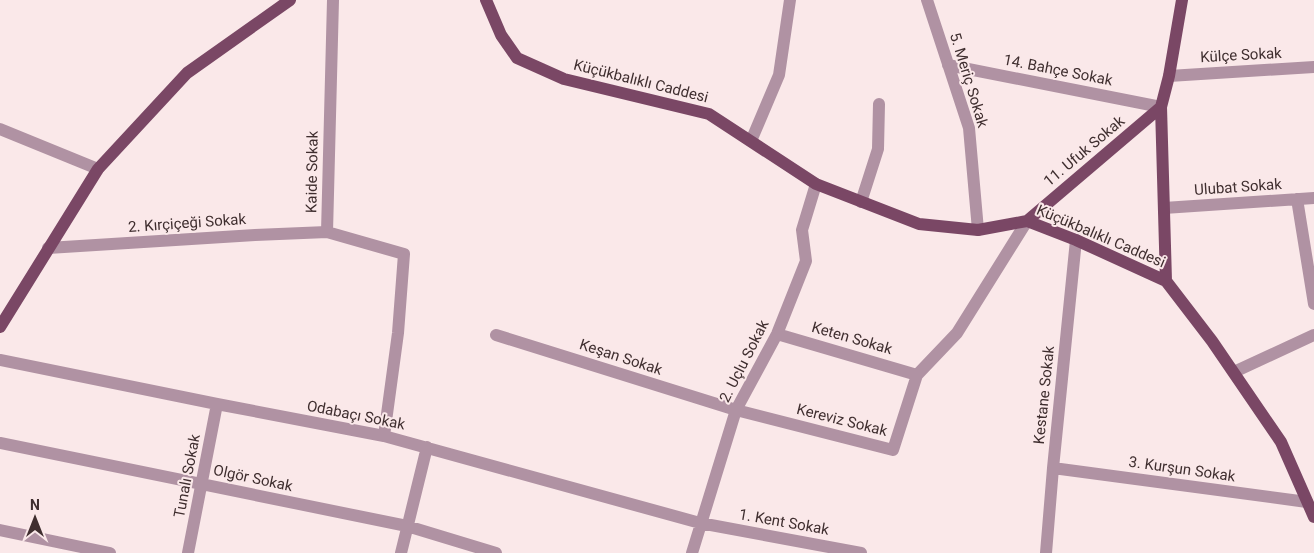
<svg xmlns="http://www.w3.org/2000/svg" width="1314" height="553" font-family="Roboto,sans-serif">
<style>
.lines{fill:none;stroke-linecap:round;stroke-linejoin:round}
.minor{stroke:#b092a3;stroke-width:12}
.major{stroke:#7a4765;stroke-width:12}
.labels{text-anchor:middle;dominant-baseline:central;stroke-width:4;stroke-linejoin:round;paint-order:stroke}
.street-label{font-size:15px;fill:#3f2e2f;stroke:#fae8e9}
</style>
<rect width="100%" height="100%" fill="#fae8e9"/>
<g class="lines">
<!-- minor -->
<path class="minor" d="M333 0 327 232 404 254 398 333 384 436
M927 0 969 128 978 230
M948 65 1161 107
M1169 76 1314 67
M0 129 98 169
M751 141 779 75 790 0
M1297 199 1314 304
M861 202 878 149 879 104
M1164 208 1314 198
M48 248 255 235 327 232
M777 334 917 375
M496 335 736 410 893 450 917 375 957 333 1027 221
M0 360 217 404 384 436 700 523 861 553
M1234 372 1314 335
M0 443 407 526 496 553
M1053 468 1307 502
M0 530 110 553
M188 553 217 404
M401 553 427 447
M692 553 736 410 777 334 806 261 802 230 816 184
M1046 553 1053 468 1076 240"/>
<!-- major -->
<path class="major" d="M486 0 501 35 517 58 564 79 709 114 816 184 919 224 978 230 1027 221 1076 240 1166 281 1212 341 1281 442 1314 517
M1027 221 1161 107
M1166 281 1161 107 1169 76 1182 0
M0 327 98 169 187 73 290 0"/>
</g>
<g class="labels">
<!-- street labels -->
<g class="street-label">
<text transform="translate(1241 55) rotate(-3)">Külçe Sokak</text>
<text transform="translate(1058 70) rotate(11)">14. Bahçe Sokak</text>
<text transform="translate(969 80) rotate(73)">5. Meriç Sokak</text>
<text transform="translate(641 81) rotate(14)">Küçükbalıklı Caddesi</text>
<text transform="translate(1084 151) rotate(-40)">11. Ufuk Sokak</text>
<text transform="translate(312 172) rotate(-89)">Kaide Sokak</text>
<text transform="translate(1238 187) rotate(-4)">Ulubat Sokak</text>
<text transform="translate(187 223) rotate(-4)">2. Kırçiçeği Sokak</text>
<text transform="translate(1101 236) rotate(23)">Küçükbalıklı Caddesi</text>
<text transform="translate(852 338) rotate(16)">Keten Sokak</text>
<text transform="translate(621 357) rotate(18)">Keşan Sokak</text>
<text transform="translate(744 361) rotate(-63)">2. Uçlu Sokak</text>
<text transform="translate(1044 395) rotate(-84)">Kestane Sokak</text>
<text transform="translate(356 415) rotate(11)">Odabaçı Sokak</text>
<text transform="translate(842 420) rotate(14)">Kereviz Sokak</text>
<text transform="translate(1182 469) rotate(8)">3. Kurşun Sokak</text>
<text transform="translate(187 476) rotate(-79)">Tunalı Sokak</text>
<text transform="translate(253 478) rotate(12)">Olgör Sokak</text>
<text transform="translate(784 522) rotate(10)">1. Kent Sokak</text>
</g>
</g>
<!-- north arrow -->
<g transform="translate(35 518)" stroke="#fae8e9" stroke-width="4" paint-order="stroke">
<path d="M0-4L9 19L0 12L-9 19Z" fill="#3f2e2f"/>
<text y="-8" font-size="14" font-weight="bold" text-anchor="middle" fill="#3f2e2f">N</text>
</g>
</svg>
